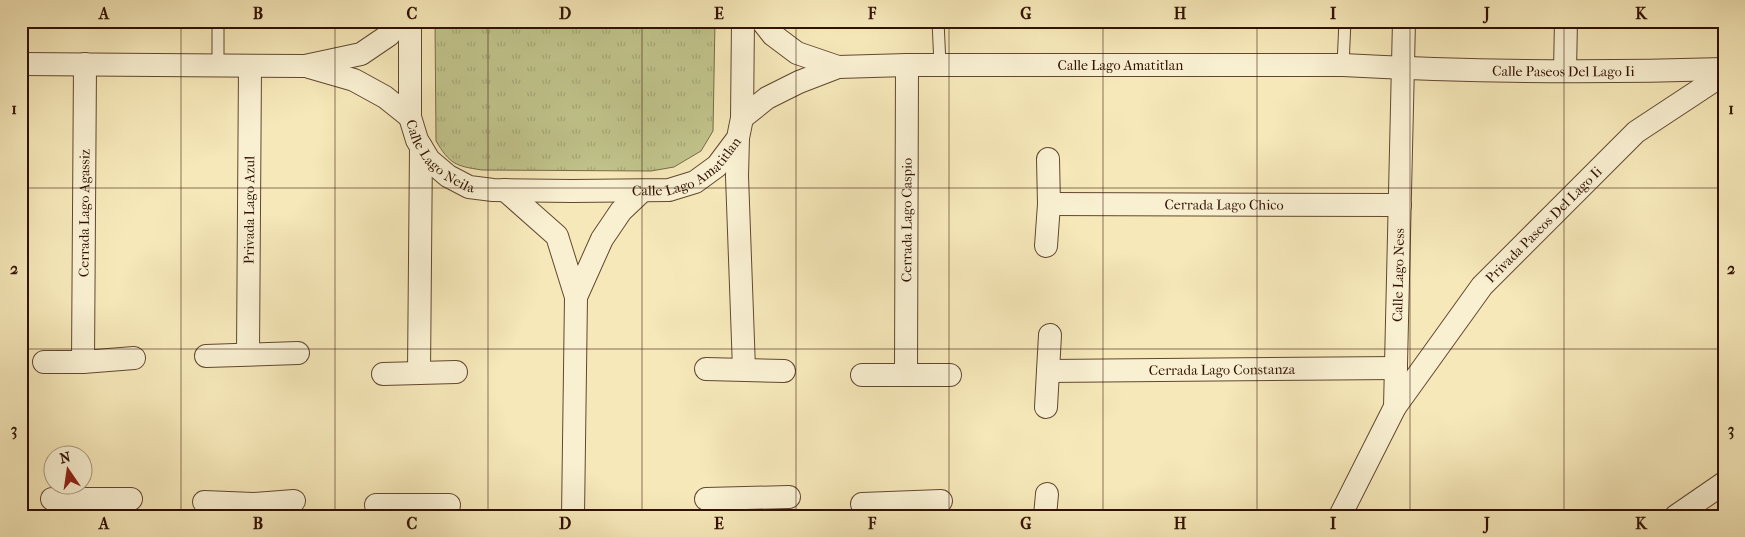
<svg xmlns="http://www.w3.org/2000/svg" width="1745" height="537" font-family="'IM FELL French Canon',serif">
<style>
.park{fill:url(#park-tufts);stroke:#796a48}
.lines{fill:none;stroke-linecap:round;stroke-linejoin:round}
.lane-casing{stroke:#624730;stroke-width:13}
.street-casing{stroke:#624730;stroke-width:24}
.lane{stroke:#f9f0d2;stroke-width:11}
.street{stroke:#f9f0d2;stroke-width:22}
.grid{fill:none;stroke:#311103;stroke-width:1;stroke-opacity:0.55}
.labels{text-anchor:middle;dominant-baseline:central;stroke-width:4;stroke-linejoin:round;paint-order:stroke}
.street-label{font-size:14px;fill:#311103;stroke:#f9f0d2}
.neatline{fill:none;stroke:#311103;stroke-width:2}
.grid-label{font-size:16px;text-anchor:middle;font-weight:bold;fill:#311103}
</style>
<defs>
<pattern id="park-tufts" width="24" height="20" patternUnits="userSpaceOnUse" patternTransform="scale(1.25)"><rect width="24" height="20" fill="#c1c48c"/><path d="M3 7l-1-3M5 7V3M7 7l1-3M15 17l-1-3M17 17v-4M19 17l1-3" fill="none" stroke="#a6a777"/></pattern>
</defs>
<rect width="100%" height="100%" fill="#f6e8b9"/>
<filter id="stains"><feTurbulence type="fractalNoise" baseFrequency=".004" numOctaves="4"/><feColorMatrix values="0 0 0 0 .2 0 0 0 0 .09 0 0 0 0 .02 0 0 0 .5 -.17"/></filter>
<radialGradient id="worn" r=".72"><stop offset=".6" stop-color="#630" stop-opacity="0"/><stop offset="1" stop-color="#630" stop-opacity=".3"/></radialGradient>
<!-- park -->
<path class="park" d="M435 21H715L713 131 701 151 674 167 651 171 482 170C455 166 450 164 436 141Z"/>
<g class="lines">
<defs>
<path id="lane" d="M938 21 940 65
M218 65V21
M1343 65 1345 21"/>
<g id="street">
<path id="s1" d="M410 21V117L417 140 429 160 448 176 469 187 493 190 572 191 669 190 695 182 717 166 738 138 742 118 743 21"/>
<path d="M762 21 773 35 797 53 838 67"/>
<path d="M21 64 305 66 361 54 389 35 400 21"/>
<path d="M309 67 354 80 385 97 410 117"/>
<path d="M1565 71 1566 21"/>
<path id="s2" d="M742 118 767 98 799 82 838 67 907 65H1343C1470 72 1597 73 1724 69"/>
<path d="M738 138 737 176 744 369"/>
<path d="M505 190 557 236 576 297 573 516"/>
<path id="s3" d="M1049 204 1400 205"/>
<path d="M1046 246 1049 204 1048 159"/>
<path d="M576 297 602 239 621 211 642 191"/>
<path id="s4" d="M248 354 250 66"/>
<path d="M206 356 298 353"/>
<path d="M44 362H83L134 358"/>
<path id="s5" d="M83 362 85 64"/>
<path d="M706 369 784 371"/>
<path id="s6" d="M1048 371 1396 368"/>
<path d="M419 373 421 147"/>
<path d="M383 374 456 372"/>
<path d="M862 375H950"/>
<path id="s7" d="M906 375 907 65"/>
<path d="M1046 407 1050 335"/>
<path id="s8" d="M1395 407 1482 286 1636 132 1724 74"/>
<path d="M52 499H131"/>
<path d="M706 499 789 497"/>
<path d="M204 502 253 504 294 501"/>
<path d="M862 504 941 501"/>
<path d="M376 505H449"/>
<path d="M1045 516 1047 494"/>
<path id="s9" d="M1340 516 1395 407 1404 21"/>
<path d="M1676 516 1724 483"/>
</g>
</defs>
<!-- lane casing -->
<use href="#lane" class="lane-casing"/>
<!-- street casing -->
<use href="#street" class="street-casing"/>
<!-- lane -->
<use href="#lane" class="lane"/>
<!-- street -->
<use href="#street" class="street"/>
</g>
<!-- grid -->
<path class="grid" d="M181 21V516M335 21V516M488 21V516M642 21V516M796 21V516M949 21V516M1103 21V516M1257 21V516M1410 21V516M1564 21V516M21 188H1724M21 349H1724"/>
<g class="labels">
<!-- street labels -->
<g class="street-label">
<text stroke="none"><textPath href="#s2" startOffset="392">Calle Lago Amatitlan</textPath></text>
<text stroke="none"><textPath href="#s2" startOffset="835">Calle Paseos Del Lago Ii</textPath></text>
<text stroke="none"><textPath href="#s1" startOffset="148">Calle Lago Neila</textPath></text>
<text stroke="none"><textPath href="#s1" startOffset="418">Calle Lago Amatitlan</textPath></text>
<text stroke="none"><textPath href="#s3" startOffset="175">Cerrada Lago Chico</textPath></text>
<text stroke="none"><textPath href="#s4" startOffset="144">Privada Lago Azul</textPath></text>
<text stroke="none"><textPath href="#s5" startOffset="149">Cerrada Lago Agassiz</textPath></text>
<text stroke="none"><textPath href="#s7" startOffset="155">Cerrada Lago Caspio</textPath></text>
<text stroke="none"><textPath href="#s8" startOffset="236">Privada Paseos Del Lago Ii</textPath></text>
<text stroke="none"><textPath href="#s9" startOffset="254">Calle Lago Ness</textPath></text>
<text stroke="none"><textPath href="#s6" startOffset="174">Cerrada Lago Constanza</textPath></text>
</g>
</g>
<!-- margin -->
<rect width="1745" height="537" fill="none" stroke="#f6e8b9" stroke-width="55"/>
<!-- north arrow -->
<g transform="translate(68 470) rotate(347)"><circle r="24" fill="#f9f0d2" stroke="#a9977f"/>
<path d="M0-4L9 19L0 12L-9 19Z" fill="#8f2418"/>
<text y="-8" font-size="14" font-weight="bold" text-anchor="middle" fill="#311103">N</text>
</g>
<rect x="28" y="28" width="1690" height="482" class="neatline"/>
<g class="grid-label">
<text x="104" y="19">A</text>
<text x="258" y="19">B</text>
<text x="412" y="19">C</text>
<text x="565" y="19">D</text>
<text x="719" y="19">E</text>
<text x="872" y="19">F</text>
<text x="1026" y="19">G</text>
<text x="1180" y="19">H</text>
<text x="1333" y="19">I</text>
<text x="1487" y="19">J</text>
<text x="1641" y="19">K</text>
<text x="14" y="114">1</text>
<text x="1731" y="114">1</text>
<text x="14" y="274">2</text>
<text x="1731" y="274">2</text>
<text x="14" y="435">3</text>
<text x="1731" y="435">3</text>
<text x="104" y="529">A</text>
<text x="258" y="529">B</text>
<text x="412" y="529">C</text>
<text x="565" y="529">D</text>
<text x="719" y="529">E</text>
<text x="872" y="529">F</text>
<text x="1026" y="529">G</text>
<text x="1180" y="529">H</text>
<text x="1333" y="529">I</text>
<text x="1487" y="529">J</text>
<text x="1641" y="529">K</text>
</g>
<rect width="100%" height="100%" filter="url(#stains)"/>
<rect width="100%" height="100%" fill="url(#worn)"/>
</svg>
